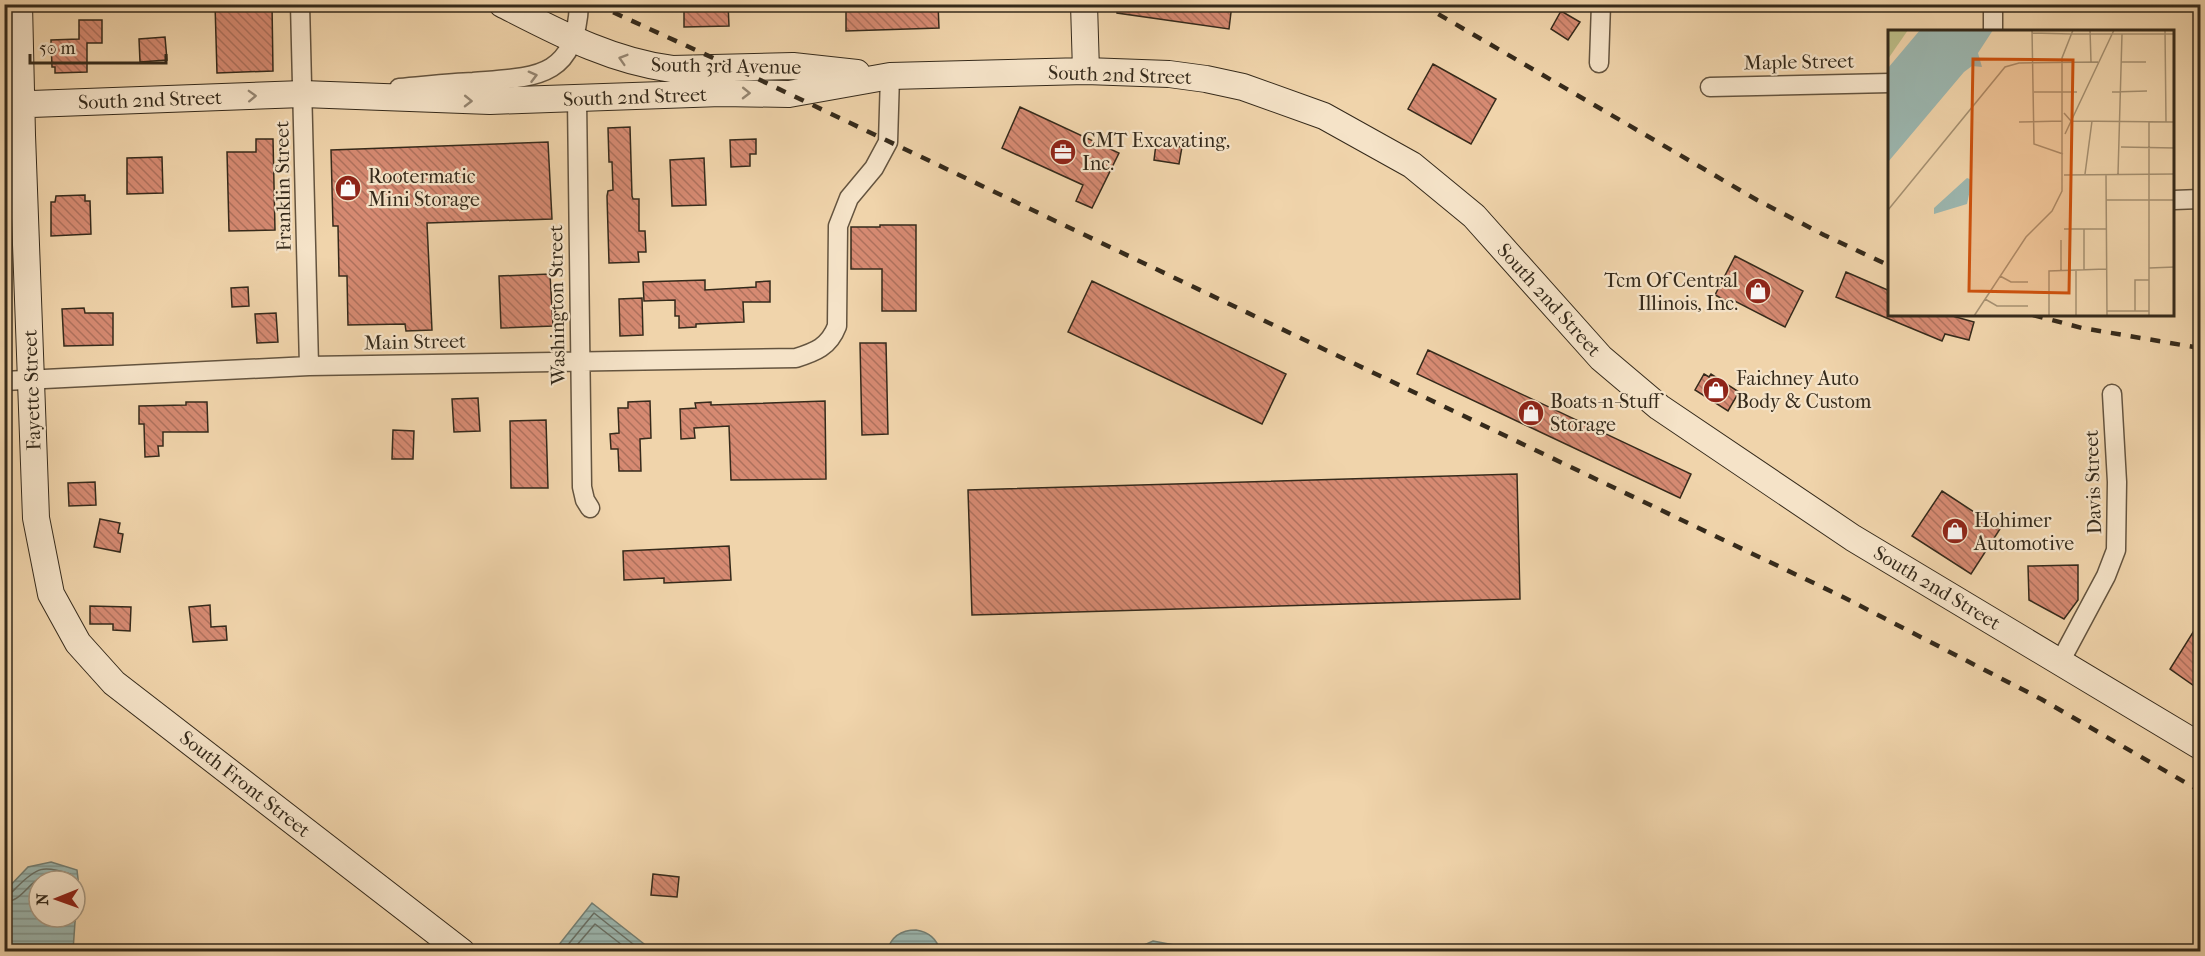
<svg xmlns="http://www.w3.org/2000/svg" width="2205" height="956" font-family="'IM FELL French Canon',serif">
<style>
.water{fill:url(#water-rules);stroke:#737f74;stroke-width:1.5;fill-rule:evenodd}
.lines{fill:none;stroke-linecap:round;stroke-linejoin:round}
.shore{stroke:#687066;stroke-width:1.5}
.building{fill:url(#building-back-hatch);stroke:#352a1b;stroke-width:1.5}
.street-casing{stroke:#64543f;stroke-width:21}
.secondary-casing{stroke:#352a1b;stroke-width:28}
.street{stroke:#f5e3c8;stroke-width:18}
.secondary{stroke:#f5e3c8;stroke-width:26}
.rail{stroke:#352a1b;stroke-width:4.5;stroke-dasharray:10 10;stroke-linecap:butt}
.oneway{stroke:#958672}
.labels{text-anchor:middle;dominant-baseline:central;stroke-width:4.5;stroke-linejoin:round;paint-order:stroke}
.street-label{font-size:20px;fill:#352a1b;stroke:#f5e3c8}
.poi-label{font-size:20px;fill:#352a1b;stroke:#f5e3c8;text-anchor:start}
.inset-road{fill:none;stroke:#a59071;stroke-width:1.5}
.view{fill:#cd520e;fill-opacity:0.15;stroke:#cd520e;stroke-width:3}
.inset-edge{fill:none;stroke:#352a1b;stroke-width:3}
</style>
<defs>
<pattern id="water-rules" width="6" height="5" patternUnits="userSpaceOnUse" patternTransform="scale(1.5)"><rect width="6" height="5" fill="#9cb7b0"/><path d="M0 2.5h6" fill="none" stroke="#80958e"/></pattern>
<pattern id="building-back-hatch" width="6" height="6" patternUnits="userSpaceOnUse" patternTransform="scale(1.5)"><rect width="6" height="6" fill="#d68a72"/><path d="M-1 5l2 2M0 0l6 6M5-1l2 2" fill="none" stroke="#ae715d"/></pattern>
</defs>
<rect width="100%" height="100%" fill="#f0d4ab"/>
<filter id="stains"><feTurbulence type="fractalNoise" baseFrequency=".00333" numOctaves="4"/><feColorMatrix values="0 0 0 0 .2 0 0 0 0 .09 0 0 0 0 .02 0 0 0 .5 -.17"/></filter>
<radialGradient id="worn" r=".72"><stop offset=".6" stop-color="#630" stop-opacity="0"/><stop offset="1" stop-color="#630" stop-opacity=".3"/></radialGradient>
<!-- water -->
<path class="water" d="M51 862 77 870 80 896 75 922 73 951H5V891L28 867ZM39 881H75V917H39Z
M592 903 653 951H554Z
M916 930C929 932 937 939 940 951H887C891 937 901 930 916 930Z
M1153 941 1206 951H1136L1137 948Z"/>
<g class="lines">
<!-- shore -->
<path class="shore" d="M4 895C11 894 12 892 17 887 37 867 43 865 70 874L72 881
M4 902C30 901 31 863 65 881
M562 952 594 913 643 952
M571 952 595 924 631 952"/>
</g>
<!-- building -->
<path class="building" d="M215 4H272L273 71 217 73Z
M684 4H728L729 26 684 27Z
M846 4H938L939 28 846 31Z
M1117 4H1232L1229 29 1117 13Z
M1561 11 1580 22 1568 40 1551 29Z
M79 20H102V43H87V72L55 73V67H52L51 40 79 39Z
M165 37 167 60 140 62 139 39Z
M1433 64 1496 99 1471 144 1408 109Z
M1020 107 1119 153 1092 208 1076 201 1083 185 1002 148Z
M630 127 632 196 633 199H639V231H645L646 252H638L639 262 609 263 607 196 608 191 613 190 612 162H609L608 128Z
M256 139H273L275 230 229 231 227 152H256Z
M756 139V154H750V166L731 167 730 140Z
M548 142 552 219 427 223 432 330 406 331 405 324 348 325 347 276H339L338 226H333L331 150Z
M1156 144 1182 147 1179 164 1154 160Z
M162 157 163 193 127 194V158Z
M704 158 706 205 672 206 670 160Z
M85 195V201H90L91 234 51 236V202H55L56 196Z
M880 225H916V311H882V269H851V227H880Z
M1735 256 1803 291 1785 327 1731 299 1730 303 1715 295Z
M1846 272 1890 291V315H1949L1974 322 1969 340 1945 334 1942 341 1836 297Z
M550 274 553 326 501 328 499 276Z
M705 280V290L756 287V282L770 281V302H743L744 322 696 324V327L679 328V316H675V300L644 301 643 282Z
M1092 281 1286 374 1262 424 1068 332Z
M248 287 249 306 232 307 231 288Z
M642 298 643 335 620 336 619 299Z
M84 308 85 313H113V345L64 346 62 309Z
M276 313 278 342 257 343 255 314Z
M860 343H886L888 434 862 435Z
M1428 350 1691 474 1680 498 1417 374Z
M1704 374 1709 377 1711 374 1739 392 1728 411 1695 390Z
M478 398 480 431 454 432 452 399Z
M650 401 651 438 640 439 641 471H619L618 449H611L610 434 619 433 618 408H628V402Z
M825 401 826 479 731 480 729 426 694 428 695 438 681 439 680 409 696 408 695 403 711 402V405Z
M186 402H207L208 432H163V446H158L159 456 145 457 144 424H139V406L186 405Z
M546 420 548 488H511L510 421Z
M393 430 414 431 413 459H392Z
M1517 474 1520 599 972 615 968 490Z
M95 482 96 505 69 506 68 483Z
M1942 491 2000 529 1971 574 1912 536Z
M100 519 120 523 118 533 123 534 120 552 94 547Z
M729 546 731 580 664 583V578L624 580 623 551Z
M2078 565V600L2064 619 2029 600 2028 566Z
M210 605 211 627 226 626 227 640 193 642 189 607Z
M90 606 131 607 130 631 113 630V624H90Z
M2200 621V690L2170 669Z
M653 874 679 877 677 897 651 895Z"/>
<g class="lines">
<defs>
<path id="street" d="M300 4 309 366
M1993 4V32
M1599 63 1601 4
M1710 87 1890 83
M399 88C424 86 448 83 473 82 533 77 576 80 579 4
M577 99 582 487 585 500 590 508
M2174 200 2200 199
M4 381 309 366 796 358C815 352 829 347 837 326L838 226 849 198 874 168 888 142 890 76
M2060 662 2106 576 2116 550 2117 482 2112 394"/>
<path id="secondary" d="M19 4 22 135 36 518 51 594 78 643 114 683 462 952
M502 4C557 32 610 61 672 69L793 66 857 73
M1084 4 1086 71
M4 105 303 94 490 101 721 93 789 94 890 76 1086 71 1169 74 1206 79 1243 87 1324 116 1412 165 1474 216 1601 358 1659 407 1853 538 2200 746"/>
</defs>
<!-- street casing -->
<use href="#street" class="street-casing"/>
<!-- secondary casing -->
<use href="#secondary" class="secondary-casing"/>
<!-- street -->
<use href="#street" class="street"/>
<!-- secondary -->
<use href="#secondary" class="secondary"/>
<!-- rail -->
<path class="rail" d="M595 4 735 68 1843 597 2041 699 2200 791
M1421 4 1757 200 1824 235 1890 266
M2033 315 2082 328 2200 348"/>
</g>
<!-- one-way arrows -->
<defs><path id="oneway-chevron" d="M-2-3.5L2.5 0L-2 3.5" fill="none" stroke-width="1.6" stroke-linecap="round" stroke-linejoin="round" transform="scale(1.5)"/></defs>
<g class="oneway">
<use href="#oneway-chevron" transform="translate(623 59) rotate(-163)"/>
<use href="#oneway-chevron" transform="translate(533 76) rotate(-15)"/>
<use href="#oneway-chevron" transform="translate(746 93) rotate(1)"/>
<use href="#oneway-chevron" transform="translate(252 96) rotate(-2)"/>
<use href="#oneway-chevron" transform="translate(468 101) rotate(1)"/>
</g>
<!-- icons -->
<defs>
<symbol id="office-disc" viewBox="-11 -11 22 22"><circle r="9.5" fill="#8f2418" stroke="#f5e3c8"/><path d="M-6-3h4V-5.5h4V-3h4V5H-6ZM-1-4.5V-3h2v-1.5ZM-6 0V1H6V0Z" fill="#fff"/></symbol>
<symbol id="shop-disc" viewBox="-11 -11 22 22"><circle r="9.5" fill="#8f2418" stroke="#f5e3c8"/><path d="M-5-2.5h2.3a2.7 3.5 0 0 1 5.4 0H5L5.5 6h-11ZM-1.5-2.5h3a1.5 2.3 0 0 0-3 0Z" fill="#fff"/></symbol>
</defs>
<g fill-rule="evenodd">
<use href="#office-disc" x="1048" y="137" width="30" height="30"/>
<use href="#shop-disc" x="333" y="173" width="30" height="30"/>
<use href="#shop-disc" x="1743" y="276" width="30" height="30"/>
<use href="#shop-disc" x="1701" y="375" width="30" height="30"/>
<use href="#shop-disc" x="1516" y="398" width="30" height="30"/>
<use href="#shop-disc" x="1940" y="516" width="30" height="30"/>
</g>
<g class="labels">
<!-- street labels -->
<g class="street-label">
<text transform="translate(1799 62) rotate(-1)">Maple Street</text>
<text transform="translate(726 66) rotate(1)">South 3rd Avenue</text>
<text transform="translate(1120 75) rotate(2)">South 2nd Street</text>
<text transform="translate(635 97) rotate(-2)">South 2nd Street</text>
<text transform="translate(150 100) rotate(-2)">South 2nd Street</text>
<text transform="translate(283 186) rotate(-91)">Franklin Street</text>
<text transform="translate(1549 300) rotate(48)">South 2nd Street</text>
<text transform="translate(557 305) rotate(-91)">Washington Street</text>
<text transform="translate(415 342) rotate(-1)">Main Street</text>
<text transform="translate(32 390) rotate(-92)">Fayette Street</text>
<text transform="translate(2093 482) rotate(-92)">Davis Street</text>
<text transform="translate(1937 588) rotate(31)">South 2nd Street</text>
<text transform="translate(245 784) rotate(38)">South Front Street</text>
</g>
<!-- poi labels -->
<g class="poi-label">
<text x="1082" y="140">CMT Excavating,<tspan x="1082" dy="23">Inc.</tspan></text>
<text x="368" y="176">Rootermatic<tspan x="368" dy="23">Mini Storage</tspan></text>
<text x="1738" y="280" text-anchor="end">Tcm Of Central<tspan x="1738" dy="23">Illinois, Inc.</tspan></text>
<text x="1736" y="378">Faichney Auto<tspan x="1736" dy="23">Body &amp; Custom</tspan></text>
<text x="1550" y="401">Boats-n-Stuff<tspan x="1550" dy="23">Storage</tspan></text>
<text x="1974" y="520">Hohimer<tspan x="1974" dy="23">Automotive</tspan></text>
</g>
</g>
<!-- overview -->
<g transform="translate(1888 30)">
<rect width="286" height="286" fill="#f0d4ab"/>
<path d="M0 0H20L0 29Z" fill="#bcbc87"/>
<path d="M32 0H105L90 23 94 37 84 36 76 42 0 132V38ZM79 148 84 150 79 174 46 184V178Z" fill="#9cb7b0"/>
<path class="inset-road" d="M144 0 146 114 175 124M202 0 203 32M277 0 278 92M144 3 183 4M183 4H287M233 32H258M146 62H189M224 62 259 61M176 83 183 91 287 92M131 92 174 91M261 92V286M177 104 226 0M233 117 287 118M197 144 204 91M218 144 219 286M230 144 234 4M176 145 287 144M218 170H287M0 180 117 37 131 33 210 32M176 199H218M196 199V240M173 210V240M261 238 287 237M188 240V286M112 246 123 252H140M97 269 109 276H140M219 281H261M247 281V250H261M86 286 138 207 164 181 174 161V28L185 0M161 286V241L218 239"/>
<path class="view" d="M85 29 185 30 181 263 81 261Z"/>
<rect width="286" height="286" class="inset-edge"/>
</g>
<!-- margin -->
<rect width="2205" height="956" fill="none" stroke="#f0d4ab" stroke-width="24"/>
<rect x="6" y="6" width="2193" height="944" fill="none" stroke="#352a1b" stroke-width="3"/>
<rect x="12" y="12" width="2181" height="932" fill="none" stroke="#352a1b" stroke-width="1.5"/>
<!-- north arrow -->
<g transform="translate(57 899) rotate(269)"><circle r="28" fill="#f5e3c8" stroke="#a89983" stroke-width="1.5"/>
<path d="M0-4.5L10 22L0 15L-10 22Z" fill="#8f2418"/>
<text y="-9" font-size="16" font-weight="bold" text-anchor="middle" fill="#352a1b">N</text>
</g>
<!-- scale -->
<path d="M30 54v9h136v-9" fill="none" stroke="#352a1b" stroke-width="3"/>
<text x="39" y="54" font-size="18" fill="#352a1b" stroke="#f5e3c8" stroke-width="4.5" paint-order="stroke">50 m</text>
<rect width="100%" height="100%" filter="url(#stains)"/>
<rect width="100%" height="100%" fill="url(#worn)"/>
</svg>
